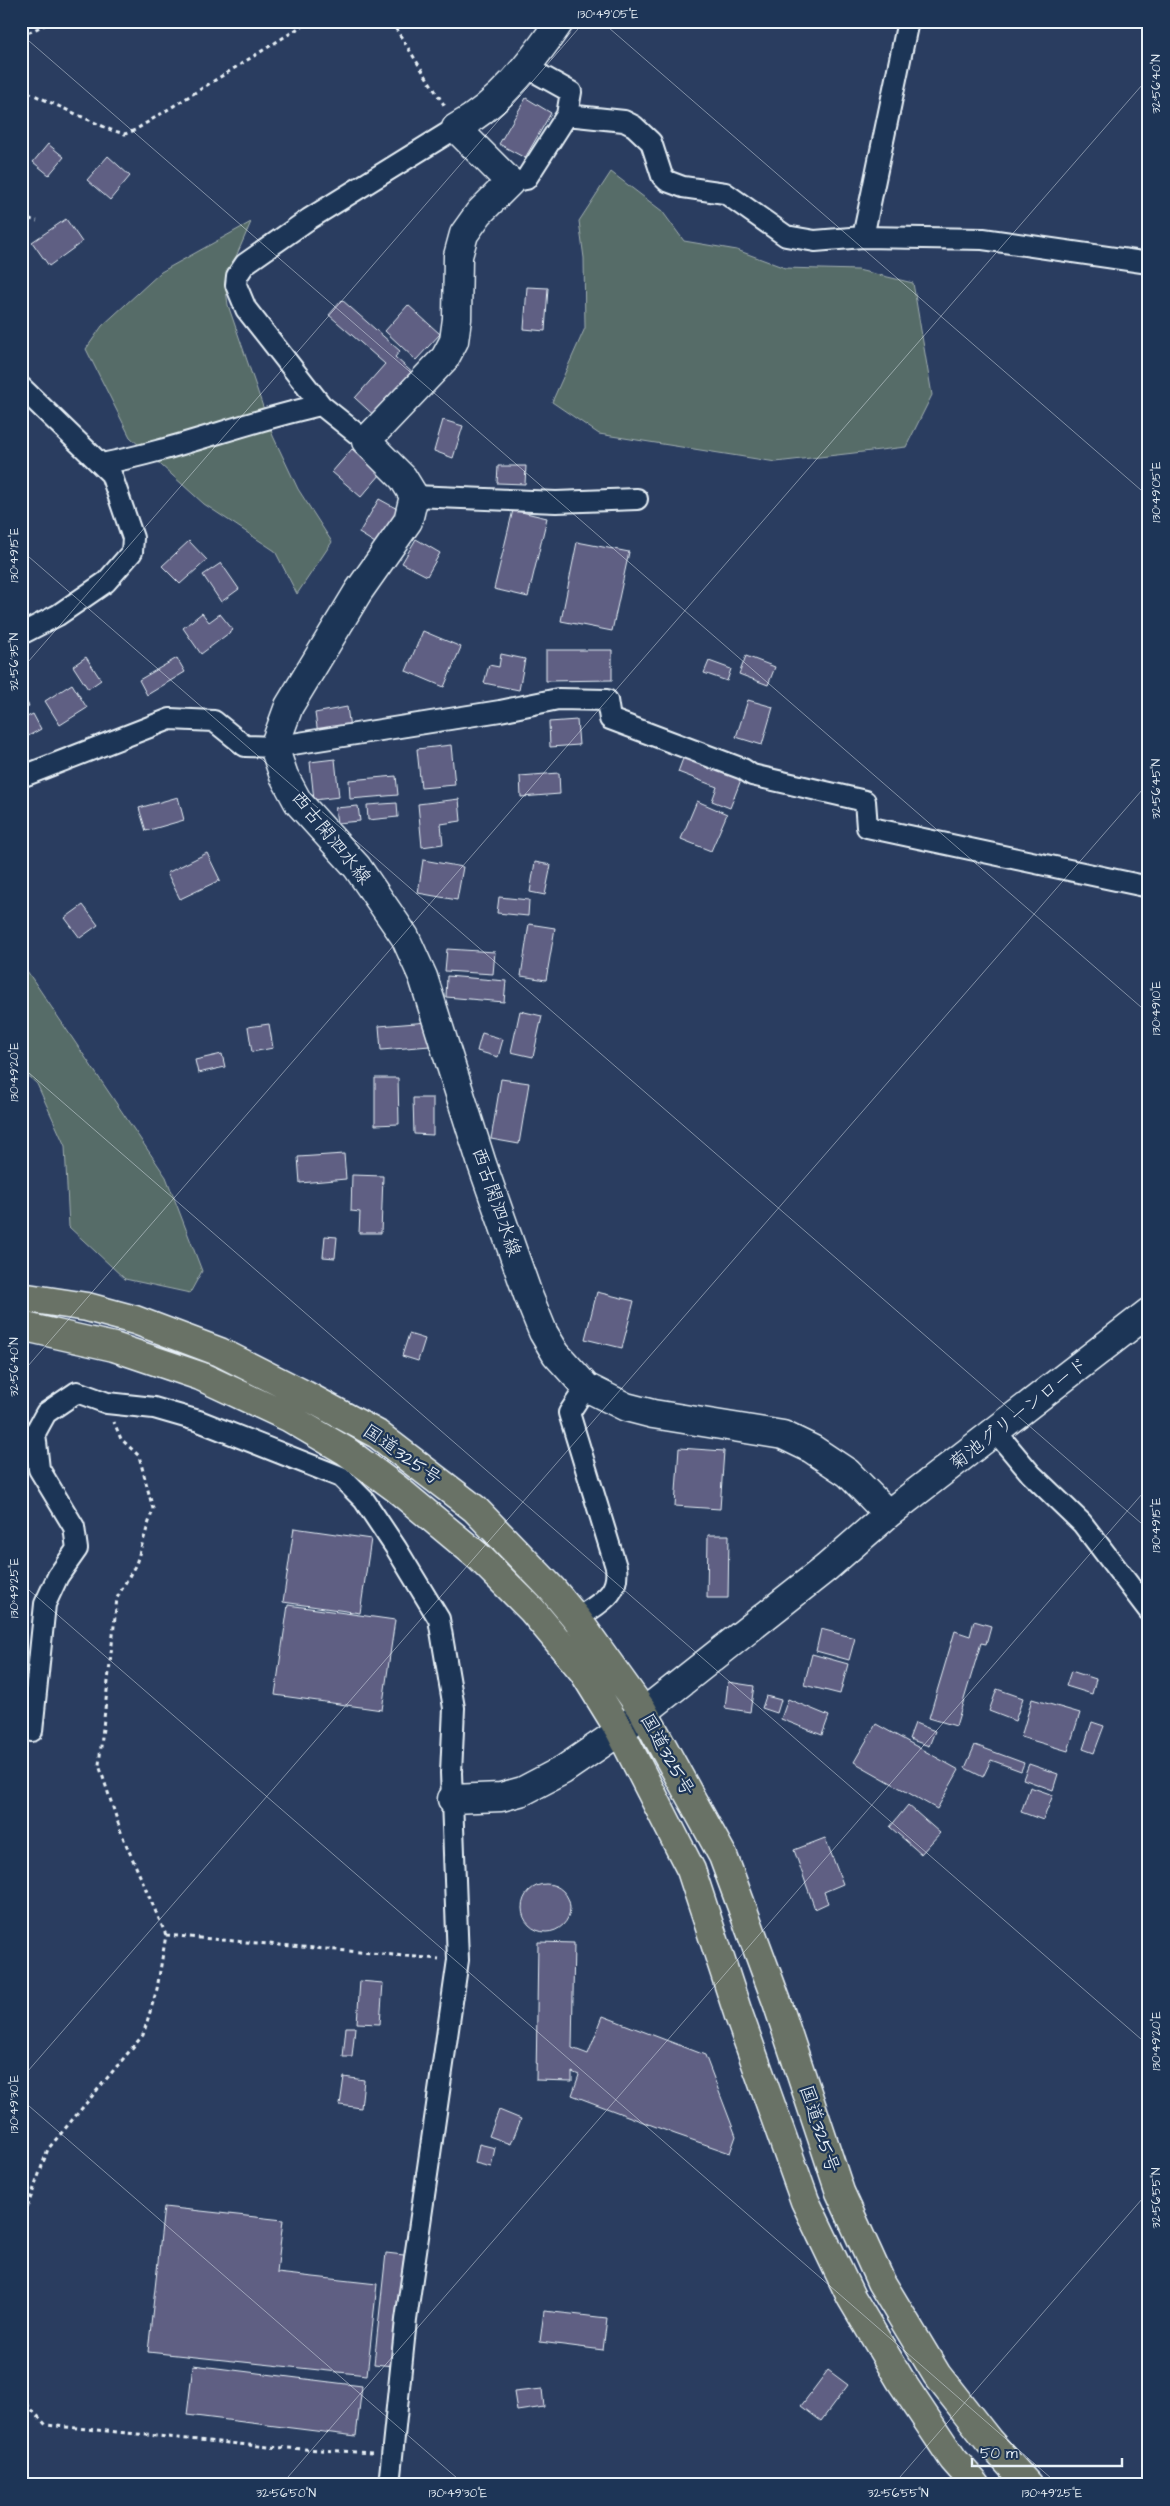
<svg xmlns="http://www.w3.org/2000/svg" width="1170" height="2506" font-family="'Architects Daughter','Klee One',sans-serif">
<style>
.green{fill:#576c67;stroke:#a0aeb0}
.building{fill:#5e5f83;stroke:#e8f1f8}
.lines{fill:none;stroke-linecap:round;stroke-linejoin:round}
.street-casing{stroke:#e8f1f8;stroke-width:24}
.secondary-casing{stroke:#e8f1f8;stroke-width:31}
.highway-casing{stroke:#e8f1f8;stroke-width:31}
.path{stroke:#e8f1f8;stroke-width:3;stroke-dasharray:4 4;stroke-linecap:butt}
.street{stroke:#1d3557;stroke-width:20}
.secondary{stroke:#1d3557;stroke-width:28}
.highway{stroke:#697266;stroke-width:28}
.ticks{fill:none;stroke:#e8f1f8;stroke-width:1;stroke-opacity:0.45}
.labels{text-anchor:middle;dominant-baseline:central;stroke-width:4.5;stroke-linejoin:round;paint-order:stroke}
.street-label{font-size:19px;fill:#e8f1f8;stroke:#1d3557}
.neatline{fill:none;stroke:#e8f1f8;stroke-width:2}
.ticks-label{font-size:12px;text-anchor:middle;fill:#e8f1f8}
</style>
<rect width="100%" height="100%" fill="#2a3d60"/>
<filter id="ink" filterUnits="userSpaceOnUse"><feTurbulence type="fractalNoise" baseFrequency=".02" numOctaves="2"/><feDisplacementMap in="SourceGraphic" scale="10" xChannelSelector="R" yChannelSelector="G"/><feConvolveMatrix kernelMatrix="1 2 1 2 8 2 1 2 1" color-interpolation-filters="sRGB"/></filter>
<g filter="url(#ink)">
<!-- green -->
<path class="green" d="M611 172 662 211 684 241 737 250 785 268 858 270 913 283 932 395 906 447 776 462 599 434 552 402 585 328 584 258 579 221Z
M251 222 225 282 228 305 273 436 298 489 332 542 297 594 275 551 204 504 130 437 86 349 102 326 161 272Z
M21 962 166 1177 202 1271 190 1293 125 1279 69 1227 65 1146 37 1084 21 1069Z"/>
<!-- building -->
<path class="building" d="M526 98 551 113 525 158 499 144Z
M48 144 64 157 49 175 33 162Z
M108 156 130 176 110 200 87 180Z
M66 219 82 242 49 266 32 242Z
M527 287 548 288 545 331 524 329Z
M342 300 400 351 395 357 416 376 378 419 355 398 385 364 329 315Z
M408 305 440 334 416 360 385 331Z
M443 420 463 426 453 458 434 451Z
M352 449 381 474 361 497 332 472Z
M498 466H526L525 484 497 483Z
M379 499 401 511 380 546 359 533Z
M513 510 547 518 528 597 494 589Z
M416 539 440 553 427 576 402 563Z
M189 541 207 560 180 584 162 566Z
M577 542 629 552 612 631 561 621Z
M221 563 239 589 221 602 203 575Z
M202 613 209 622 220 614 233 630 201 654 183 628Z
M423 631 461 647 444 687 406 671Z
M546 650H612V680L546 681Z
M501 654 525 659 519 690 484 683 489 665 499 667Z
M746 656 775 667 768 685 739 674Z
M86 657 101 680 88 689 73 666Z
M177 658 185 672 147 695 139 680Z
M709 661 731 669 727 681 704 673Z
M72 684 87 708 60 725 45 701Z
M21 692 29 706 21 710Z
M748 700 773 707 762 745 736 737Z
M347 707 350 728 318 734 315 713Z
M33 714 41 729 21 740V720Z
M577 720 579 745 550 747 549 722Z
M451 745 455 785 421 788 417 749Z
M684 756 742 777 730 808 712 801 717 787 678 772Z
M335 759 339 797 314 800 310 762Z
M559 773 560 794 521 797 520 776Z
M396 776 398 795 350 799 349 780Z
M178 797 184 820 146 831 139 808Z
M459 799 461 821 441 824 443 844 422 847 418 804Z
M697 801 727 814 711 851 681 839Z
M397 803 398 817 368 820 367 805Z
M358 806 360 821 337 823 335 808Z
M207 853 220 880 180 899 167 873Z
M423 860 463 867 457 900 418 893Z
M535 862 551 865 545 895 530 892Z
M499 897 529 900 528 916 497 913Z
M83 905 98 925 80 938 65 918Z
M529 924 555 928 546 980 521 976Z
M447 949 495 952 493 974 445 971Z
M447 976 506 981 504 1002 446 997Z
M520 1011 542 1016 533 1057 511 1052Z
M428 1022 430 1046 381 1050 379 1026Z
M269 1024 273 1048 252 1052 248 1027Z
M482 1033 503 1039 498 1057 477 1051Z
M222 1054 225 1067 198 1073 195 1060Z
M375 1078H398L399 1124 375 1125Z
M501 1079 529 1083 519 1144 491 1139Z
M413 1098H433V1135L414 1134Z
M344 1154 346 1179 300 1183 298 1157Z
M352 1175 383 1176 381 1233H359L360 1212 351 1211Z
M325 1236 337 1237 335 1258 323 1257Z
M597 1292 634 1301 622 1348 585 1339Z
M409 1334 425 1339 418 1361 402 1356Z
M679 1448 724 1451 720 1509 675 1506Z
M294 1528 371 1539 360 1613 283 1602Z
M708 1535H729L728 1598H707Z
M288 1605 395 1620 382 1710 275 1695Z
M974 1621 991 1626 986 1644 981 1643 956 1726 929 1718 955 1631 970 1636Z
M821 1629 855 1638 849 1660 816 1651Z
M812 1654 848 1664 840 1694 804 1685Z
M1071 1671 1096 1679 1092 1694 1066 1686Z
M728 1682 754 1686 750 1712 725 1708Z
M997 1689 1023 1698 1015 1721 989 1711Z
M766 1696 781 1700 777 1713 762 1708Z
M788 1699 829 1716 822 1735 781 1719Z
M1032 1699 1080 1713 1068 1751 1021 1737Z
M1092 1722 1104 1726 1094 1753 1083 1749Z
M915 1723 935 1731 929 1746 909 1739Z
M876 1724 959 1770 937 1809 854 1762Z
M975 1745 1024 1763 1021 1771 991 1760 983 1777 965 1768Z
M1029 1764 1058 1774 1053 1790 1023 1779Z
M1030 1787 1053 1795 1043 1820 1021 1812Z
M908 1805 940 1833 921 1854 890 1827Z
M825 1838 843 1884 824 1892 828 1903 815 1909 794 1850Z
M522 1908a24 24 0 1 1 48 0a24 24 0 1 1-48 0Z
M538 1942 574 1943 572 2048 588 2054 603 2016 705 2055 736 2136 730 2153 675 2134 572 2095 579 2075 572 2072V2081L536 2080Z
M360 1981 383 1983 380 2024 357 2023Z
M346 2027H355L352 2057H343Z
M344 2077 364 2080 361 2108 340 2105Z
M499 2110 521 2119 511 2144 489 2136Z
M479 2144 495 2148 491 2167 475 2163Z
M164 2207 283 2220 277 2273 377 2284 367 2375 148 2352Z
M386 2253 404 2255 393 2366 374 2364Z
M544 2311 607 2318 603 2350 540 2342Z
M193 2365 362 2386 356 2436 187 2415Z
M828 2370 848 2385 821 2421 801 2406Z
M542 2389 544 2407 517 2411 514 2392Z"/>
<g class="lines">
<defs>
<path id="street" d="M526 67 571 92 567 115 624 121 634 126 651 142 662 176 667 181 683 187 725 193 786 236 815 241 863 237 983 239 1149 263
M510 182 526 179 567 115
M863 237 908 21
M21 387 111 474 133 538 132 552 106 582 58 615 21 634
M321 405 246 309 236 285 237 276 245 264 309 219 456 128
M101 464C176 450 247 421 321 405L366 441
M414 496 556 502 637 499
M21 777 170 719 214 721 245 746 274 747 500 711 558 699 607 700 610 719 743 769 752 775 865 801 867 827 1149 887
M996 1432 1031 1474 1082 1523 1149 1611
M577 1619C598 1603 620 1596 616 1567L569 1413 586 1387
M32 1731 45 1604 58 1576 77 1549 74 1527 39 1469 35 1433 46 1413 77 1392 107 1403 154 1408 199 1421 341 1477 364 1500 396 1548 439 1619 454 1708 451 1773 458 1960 406 2320 389 2485"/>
<path id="secondary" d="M560 21C531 63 501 103 456 128L510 182 479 213 464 234 458 256 457 319 454 341 445 358 366 441 403 478 414 496 408 521 358 592 289 706 274 747 284 776 298 802 357 867 405 937 423 977 482 1164 528 1295 543 1332 556 1354 586 1387 626 1407 653 1414 783 1435 812 1449 848 1473 888 1514
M452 1799 501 1797 523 1791 563 1770 620 1731 826 1568 888 1514 1149 1312"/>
<path id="highway" d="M21 1297 87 1307 135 1320 220 1352 305 1395 377 1434 475 1509 552 1589 577 1619 643 1711 723 1856 777 2002 840 2192 881 2282 937 2375 988 2440 1028 2485
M21 1326 114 1347 200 1376 288 1417 346 1451 396 1488 479 1557 532 1610 583 1671 620 1731 691 1870 738 2013 805 2201 851 2297 901 2381 953 2459 976 2485"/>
</defs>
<!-- street casing -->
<use href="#street" class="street-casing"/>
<!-- secondary casing -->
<use href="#secondary" class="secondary-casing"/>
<!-- highway casing -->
<use href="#highway" class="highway-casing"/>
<!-- path -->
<path class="path" d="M391 21 446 108
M21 36 53 21
M21 89 111 130 125 134 135 130 310 21
M21 217 37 221
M166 1935 439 1959
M21 2278 23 2219 48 2149 143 2035 157 1989 166 1935 122 1835 99 1765 117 1598 136 1564 153 1509 139 1456 121 1439 114 1422
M21 2398 46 2425 269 2447 373 2453"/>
<!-- street -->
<use href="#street" class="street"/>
<!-- secondary -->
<use href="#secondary" class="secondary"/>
<!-- highway -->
<use href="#highway" class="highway"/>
</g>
</g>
<!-- ticks -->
<path class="ticks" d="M601 21 1149 497M21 34 1149 1014M21 550 1149 1530M21 670 585 21M21 1066 1149 2046M21 1374 1149 77M21 1583 1059 2485M21 2079 1149 782M21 2099 465 2485M281 2485 1149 1486M893 2485 1149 2191"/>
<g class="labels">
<!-- street labels -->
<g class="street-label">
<text transform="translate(331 838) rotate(51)">西古閑泗水線</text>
<text transform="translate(496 1202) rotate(71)">西古閑泗水線</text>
<text transform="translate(1019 1414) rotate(-38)">菊池グリーンロード</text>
<text transform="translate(402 1455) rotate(35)">国道325号</text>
<text transform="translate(667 1755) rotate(61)">国道325号</text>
<text transform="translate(819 2129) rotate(72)">国道325号</text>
</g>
</g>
<!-- margin -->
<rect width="1170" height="2506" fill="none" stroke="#1d3557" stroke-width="55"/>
<!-- scale -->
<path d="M972 2458v8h150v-8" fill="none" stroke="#e8f1f8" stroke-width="2.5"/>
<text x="980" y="2458" font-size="15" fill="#e8f1f8" stroke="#1d3557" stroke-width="4" paint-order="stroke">50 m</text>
<rect x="28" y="28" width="1114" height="2450" class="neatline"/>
<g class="ticks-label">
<text x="608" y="18">130°49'05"E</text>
<text transform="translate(1156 84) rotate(-90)" y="4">32°56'40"N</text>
<text transform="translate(1156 492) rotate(-90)" y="4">130°49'05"E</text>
<text transform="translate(14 555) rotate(-90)" y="4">130°49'15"E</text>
<text transform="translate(14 662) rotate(-90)" y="4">32°56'35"N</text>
<text transform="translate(1156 789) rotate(-90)" y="4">32°56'45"N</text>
<text transform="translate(1156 1008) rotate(-90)" y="4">130°49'10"E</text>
<text transform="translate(14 1072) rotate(-90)" y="4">130°49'20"E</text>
<text transform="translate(14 1367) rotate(-90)" y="4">32°56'40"N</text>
<text transform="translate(1156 1525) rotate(-90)" y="4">130°49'15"E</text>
<text transform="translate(14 1588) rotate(-90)" y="4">130°49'25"E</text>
<text transform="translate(1156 2041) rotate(-90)" y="4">130°49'20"E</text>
<text transform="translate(14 2104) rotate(-90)" y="4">130°49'30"E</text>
<text transform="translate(1156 2198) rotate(-90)" y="4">32°56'55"N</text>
<text x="286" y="2497">32°56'50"N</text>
<text x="458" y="2497">130°49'30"E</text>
<text x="898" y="2497">32°56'55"N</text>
<text x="1052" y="2497">130°49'25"E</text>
</g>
</svg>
